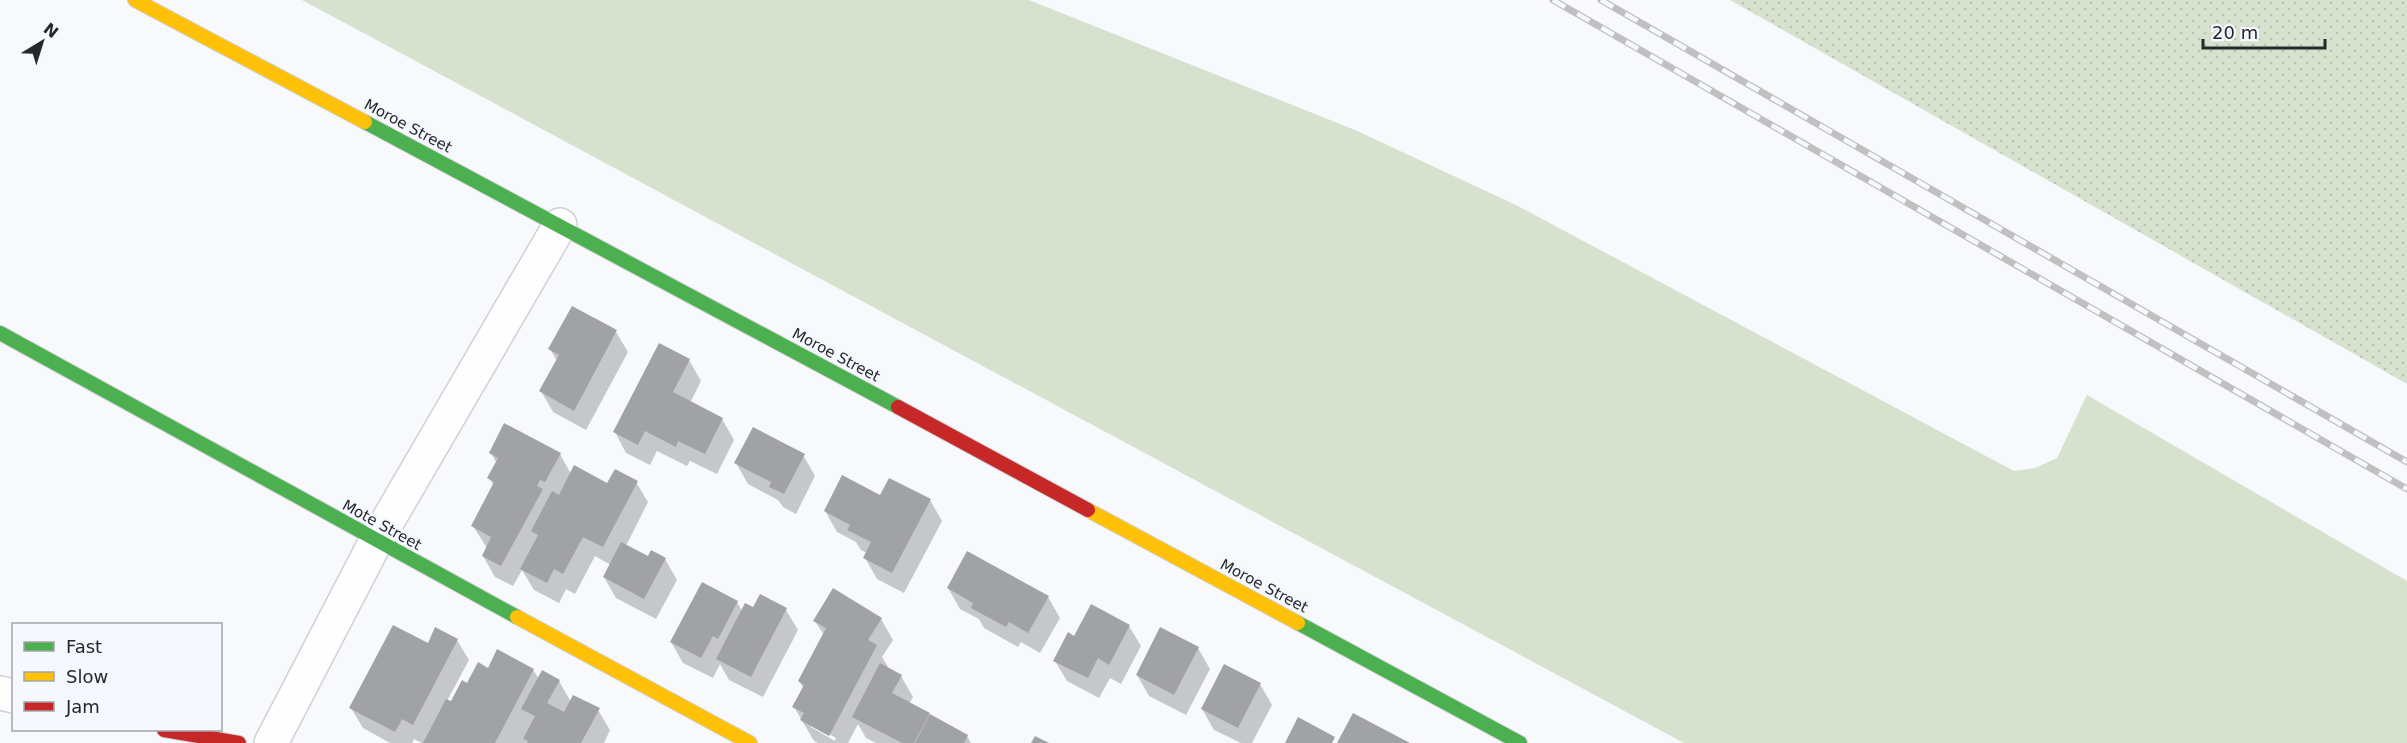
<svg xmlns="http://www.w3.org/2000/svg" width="2407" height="743" font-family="'DejaVu Sans',sans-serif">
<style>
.grass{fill:url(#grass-dots)}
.park{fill:#d6e2ce}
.shadow{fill:#0003;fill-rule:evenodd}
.building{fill:#a1a2a5}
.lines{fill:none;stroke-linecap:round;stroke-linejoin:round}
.street-casing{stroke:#cfd1d4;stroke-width:36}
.fast-casing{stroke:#cfd1d4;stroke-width:16}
.slow-casing{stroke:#cfd1d4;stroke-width:16}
.jam-casing{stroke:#cfd1d4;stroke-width:16}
.street{stroke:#fefeff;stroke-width:33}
.fast{stroke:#4caf50;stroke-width:14}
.slow{stroke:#ffc107;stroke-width:14}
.jam{stroke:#c62828;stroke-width:14}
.rail-casing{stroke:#c0c0c1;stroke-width:7}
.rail{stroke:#f5f8ff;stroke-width:4.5;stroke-dasharray:14;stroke-linecap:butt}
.labels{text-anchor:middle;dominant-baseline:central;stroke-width:6;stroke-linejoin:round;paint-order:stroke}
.street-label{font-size:15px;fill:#26272a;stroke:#f5f8ff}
</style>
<defs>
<pattern id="grass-dots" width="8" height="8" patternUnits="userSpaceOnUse" patternTransform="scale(1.5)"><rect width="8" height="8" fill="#d6e2ce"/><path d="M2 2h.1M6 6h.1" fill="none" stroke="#b8c2b1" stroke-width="1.8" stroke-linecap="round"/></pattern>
</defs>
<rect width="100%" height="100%" fill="#f7f9fd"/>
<!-- grass -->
<path class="grass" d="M1730 0H2407V384Z"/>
<!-- park -->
<path class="park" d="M302 0H1029L1355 130 1516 205 2014 471 2035 468 2057 458 2087 395 2407 581V743H1684Z"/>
<!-- shadow -->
<path class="shadow" d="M616 332 628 352 586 430 553 412 541 391 557 361 550 349Z
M689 360 701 381 690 403 722 419 734 440 717 474 690 461 687 466 657 451 650 465 626 453 615 432Z
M491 453 560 454 571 474 608 485 636 482 648 502 626 546 648 558 665 559 677 580 656 619 616 598 604 577 611 565 595 556 575 594 566 589 559 603 534 590 522 570 513 586 495 577 483 556 487 548 473 526 494 486 489 478 497 464Z
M803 455 815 476 796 514 783 507 778 500 748 484 736 463Z
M881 497 930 500 942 521 904 593 877 579 865 558 867 553 861 550 856 542 837 532 825 511Z
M948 588 1048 597 1060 618 1040 653 1021 642 1018 647 984 628 979 619 960 609Z
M737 602 742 611 754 609 786 610 798 630 763 697 729 680 720 664 713 678 683 663 671 642Z
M881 619 893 640 882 657 888 667 887 669 901 676 913 697 909 704 967 736 971 743H876L866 738 858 724 848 743H818L814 741 794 707 804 689 799 681 824 635 815 621ZM811 724 836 738 835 741 811 727Z
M1129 626 1141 646 1121 684 1110 678 1099 698 1067 681 1055 661 1075 638Z
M457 640 469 660 447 701 452 703 468 684 488 670H533L539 679 559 681 571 702 598 710 610 730 604 743H422L414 739 412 743H390L363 728 351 708 428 645Z
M1198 648 1210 669 1186 715 1149 696 1137 675Z
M1260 684 1272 705 1252 743H1241L1214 730 1202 709Z"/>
<!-- building -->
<path class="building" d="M572 306 617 330 574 411 539 391 559 355 548 349Z
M659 343 690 359 673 392 723 418 705 454 678 441 676 447 645 431 638 445 613 432Z
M504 423 561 453 545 482 540 480 537 486 543 489 501 566 482 556 491 537 471 526 494 482 487 478 498 458 489 453Z
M753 427 805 454 784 494 769 487 771 482 734 463Z
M574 465 607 483 615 469 638 481 603 547 583 537 563 574 554 569 547 583 520 569 538 535 531 531 552 491 559 495Z
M842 475 880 495 889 478 931 499 892 573 863 558 871 542 847 530 850 525 824 511Z
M621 542 648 556 651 550 666 558 644 599 603 577Z
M967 551 1049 596 1028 633 1009 622 1006 627 971 608 973 603 947 588Z
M702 582 738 601 718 639 713 636 701 658 670 642Z
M833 588 882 618 868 640 877 645 829 736 800 720 804 713 792 707 804 685 798 681 826 628 813 621Z
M760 594 787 608 751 677 716 659 745 603 753 607Z
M1091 604 1130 625 1109 665 1098 658 1088 678 1053 661 1068 632 1074 636Z
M393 625 428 643 435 627 458 639 413 725 402 719 395 732 349 708Z
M1160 627 1199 647 1174 695 1136 675Z
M497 649 534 669 495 743H423L446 699 451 701 462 680 467 683 478 662 488 668Z
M880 663 902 675 892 693 930 713 914 743H902L852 717Z
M1224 664 1261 683 1238 728 1201 709Z
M542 670 560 680 547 703 564 712 573 695 600 708 581 743H527L528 741 523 739 535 716 521 709Z
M1353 713 1410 743H1337Z
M930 714 968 735 964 743H915Z
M1298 717 1335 737 1332 743H1285Z
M1035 736 1049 743H1031Z"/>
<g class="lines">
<defs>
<path id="street" d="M0 693 14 696
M271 743 376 541 560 225"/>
<path id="fast" d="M365 122 898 407
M0 333 517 617
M1298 623 1520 743"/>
<path id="slow" d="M135 0 365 122
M1088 510 1298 623
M517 617 750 743"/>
<path id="jam" d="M898 407 1088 510
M164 730 239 743"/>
</defs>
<!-- street casing -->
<use href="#street" class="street-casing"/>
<!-- fast casing -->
<use href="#fast" class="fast-casing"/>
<!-- slow casing -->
<use href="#slow" class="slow-casing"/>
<!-- jam casing -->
<use href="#jam" class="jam-casing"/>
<!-- street -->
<use href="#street" class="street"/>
<!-- fast -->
<use href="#fast" class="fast"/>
<!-- slow -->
<use href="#slow" class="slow"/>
<!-- jam -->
<use href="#jam" class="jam"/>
<defs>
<path id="rail" d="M1553 0 2407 489
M1601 0 2407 462"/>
</defs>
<!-- rail casing -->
<use href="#rail" class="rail-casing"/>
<!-- rail -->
<use href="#rail" class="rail"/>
</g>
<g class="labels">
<!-- street labels -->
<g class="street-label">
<text transform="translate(408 126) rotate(28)">Moroe Street</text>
<text transform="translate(836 355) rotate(28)">Moroe Street</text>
<text transform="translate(382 525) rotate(29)">Mote Street</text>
<text transform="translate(1264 586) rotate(28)">Moroe Street</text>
</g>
</g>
<!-- legend -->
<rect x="12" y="623" width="210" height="108" fill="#f5f8ff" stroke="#a2a4aa" stroke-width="1.5"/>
<rect x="24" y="642" width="30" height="9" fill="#4caf50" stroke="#a2a4aa" stroke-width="1.5"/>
<text x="66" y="653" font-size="18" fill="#26272a">Fast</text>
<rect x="24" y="672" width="30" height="9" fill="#ffc107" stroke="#a2a4aa" stroke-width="1.5"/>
<text x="66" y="683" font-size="18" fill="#26272a">Slow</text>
<rect x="24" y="702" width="30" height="9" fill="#c62828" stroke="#a2a4aa" stroke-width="1.5"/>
<text x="66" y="713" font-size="18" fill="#26272a">Jam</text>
<!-- north arrow -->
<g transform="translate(42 42) rotate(38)" stroke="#f5f8ff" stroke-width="4.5" paint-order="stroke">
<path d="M0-4.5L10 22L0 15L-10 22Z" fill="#26272a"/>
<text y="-9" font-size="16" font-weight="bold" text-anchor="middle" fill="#26272a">N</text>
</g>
<!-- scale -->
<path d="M2203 39v9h122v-9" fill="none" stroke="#26272a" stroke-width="3"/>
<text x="2212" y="39" font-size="18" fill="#26272a" stroke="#f5f8ff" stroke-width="4.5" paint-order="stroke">20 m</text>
</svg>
